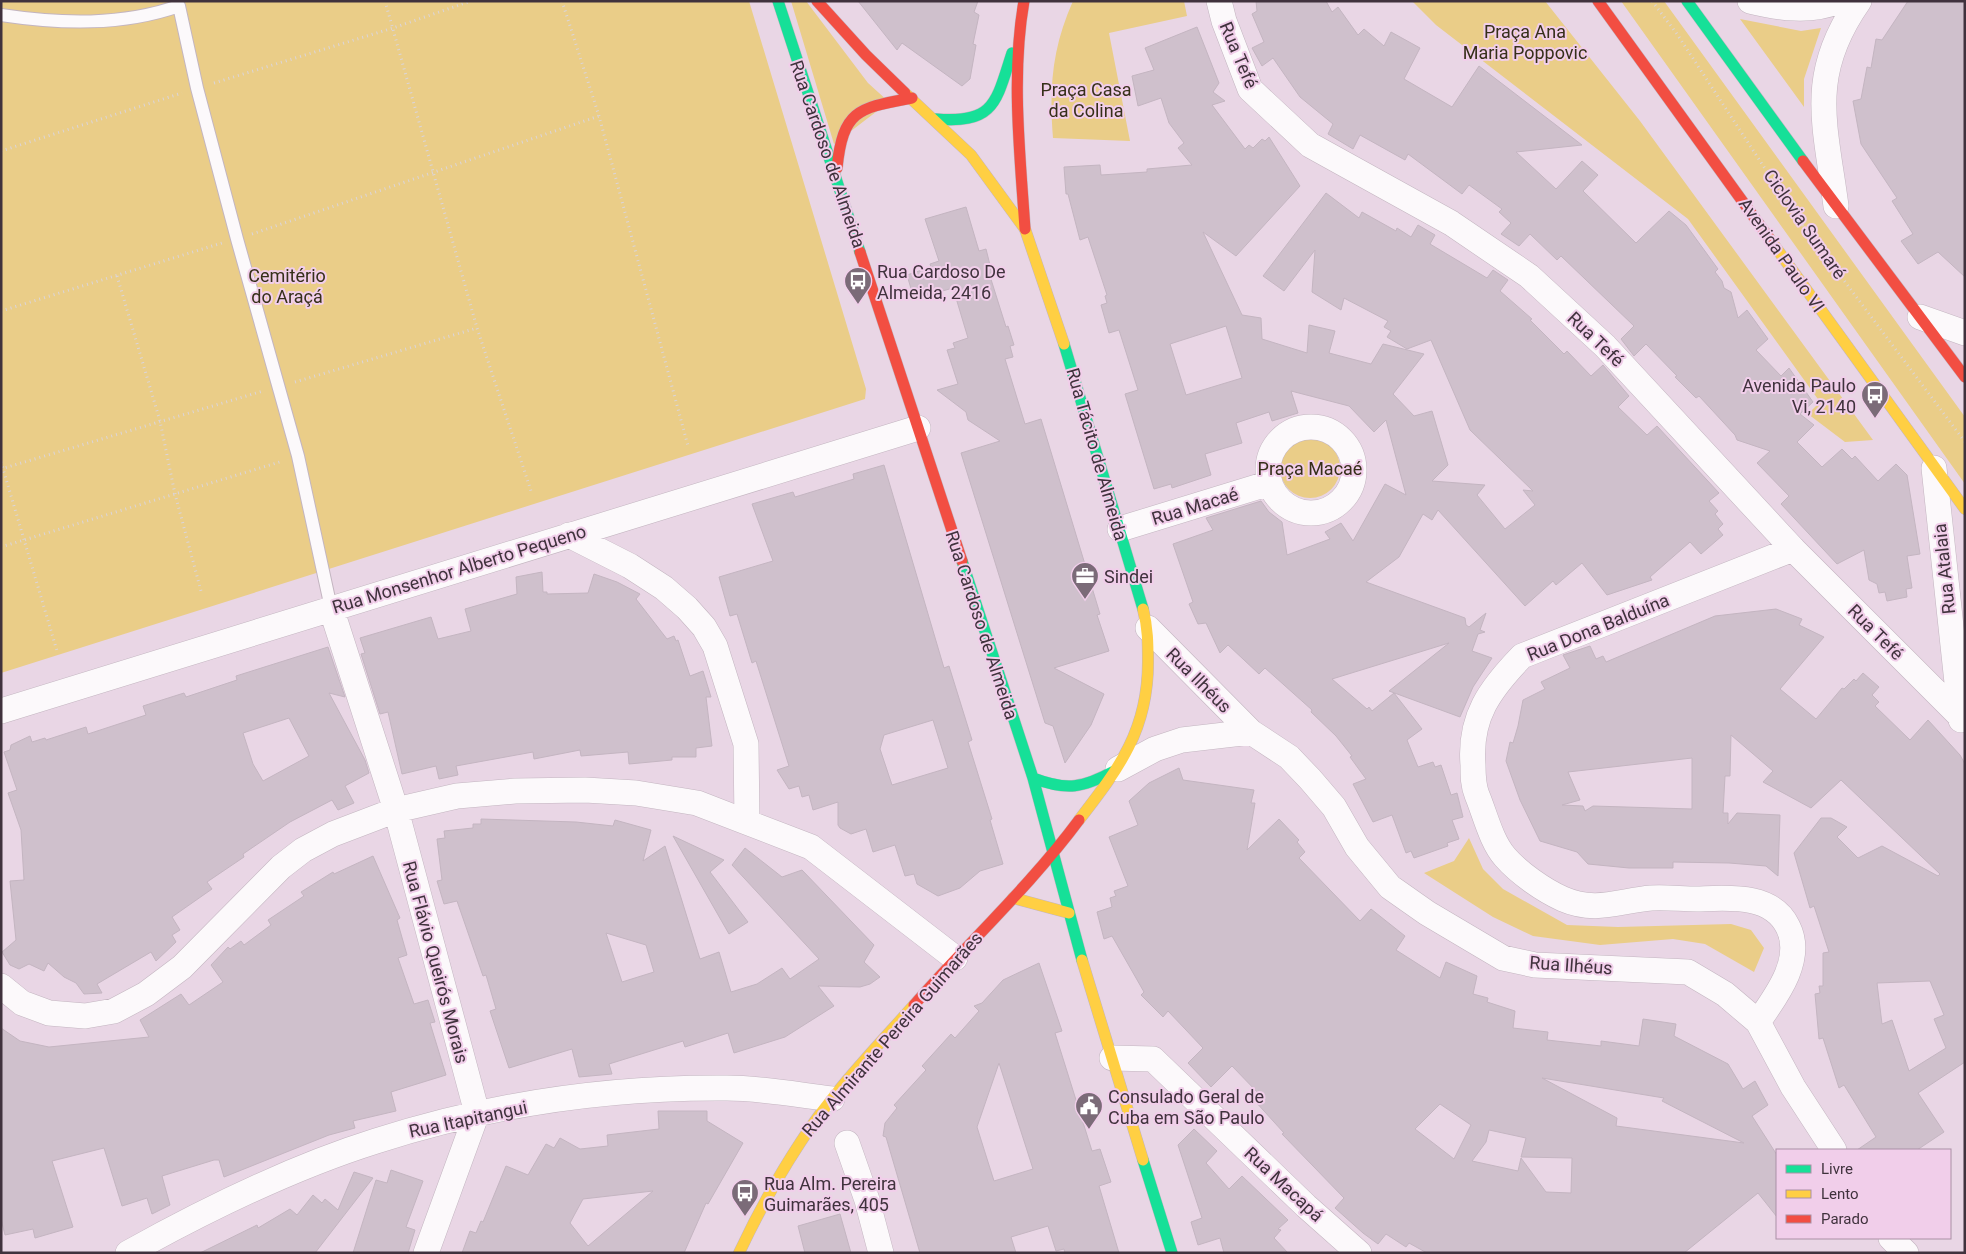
<svg xmlns="http://www.w3.org/2000/svg" width="1966" height="1254" font-family="Roboto,sans-serif">
<style>
.green{fill:#eacd88}
.building{fill:#cfc0cc;stroke:#c4b5c1;fill-rule:evenodd}
.lines{fill:none;stroke-linecap:round;stroke-linejoin:round}
.lane-casing{stroke:#c3b5c0;stroke-width:14}
.street-casing{stroke:#c3b5c0;stroke-width:26}
.fast-casing{stroke:#c3b5c0;stroke-width:12}
.slow-casing{stroke:#c3b5c0;stroke-width:12}
.jam-casing{stroke:#c3b5c0;stroke-width:12}
.path{stroke:#dbd5da;stroke-width:3;stroke-dasharray:1 4;stroke-linecap:butt}
.lane{stroke:#fcf9fb;stroke-width:12}
.street{stroke:#fcf9fb;stroke-width:25}
.fast{stroke:#16e098;stroke-width:11}
.slow{stroke:#ffcf43;stroke-width:11}
.jam{stroke:#f24e42;stroke-width:11}
.labels{text-anchor:middle;dominant-baseline:central;stroke-width:4;stroke-linejoin:round;paint-order:stroke}
.park-label{font-size:18px;fill:#362f19;stroke:#f1ceea}
.street-label{font-size:18px;fill:#40323d;stroke:#f1ceea}
.poi-label{font-size:18px;fill:#40323d;stroke:#f1ceea;text-anchor:start}
</style>
<rect width="100%" height="100%" fill="#e9d6e5"/>
<!-- green -->
<path class="green" d="M1 1H749L866 389 865 399 1 673Z
M791 1H806L868 83 889 102 834 144Z
M1073 1H1184L1187 16 1109 33 1130 141 1053 138C1049 88 1052 48 1073 1Z
M1412 1H1545L1640 121 1873 440 1845 442 1808 414 1820 402 1688 219 1436 25Z
M1621 1H1664L1965 417V484Z
M1740 19 1801 31 1821 28 1804 79V107Z
M1280 468a30 30 0 1 1 60 0a30 30 0 1 1-60 0Z
M1469 838 1483 869 1503 889 1567 925 1618 927 1731 924 1751 930 1764 948 1754 972 1705 944 1673 939 1600 945 1533 936 1493 917 1424 873 1454 861Z"/>
<!-- building -->
<path class="building" d="M858 1H978L974 12 979 15 973 44 976 45 970 79 962 86 902 43 897 50Z
M1256 1H1326L1332 12 1338 7 1358 35 1364 29 1384 46 1391 32 1420 48 1404 79 1452 107 1479 66 1582 145 1516 152 1556 189 1582 161 1598 175 1583 191 1636 243 1669 211 1686 225 1718 269 1715 272 1722 281 1724 288 1731 292 1738 318 1747 310 1768 339 1756 350 1781 376 1789 368 1813 402 1800 414 1814 425 1797 442 1822 467 1842 449 1852 459 1855 456 1878 481 1896 464 1907 475 1920 554 1907 556 1912 588 1906 589 1907 597 1887 601 1885 592 1879 593 1877 584 1869 580 1864 550 1837 564 1781 504 1789 496 1757 463 1770 451 1737 440 1735 435 1699 396 1696 398 1675 377 1677 376 1646 344 1634 356 1621 339 1634 326 1561 256 1557 260 1530 234 1519 246 1501 234 1511 223 1499 212 1502 209 1469 185 1462 194 1408 154 1405 160 1360 135 1353 149 1328 134 1333 124 1300 97 1273 58 1262 66 1252 48 1264 42 1252 14 1257 11Z
M1908 1H1965V277L1938 252 1918 264 1901 241 1913 234 1892 201 1897 198 1861 144 1853 101 1861 99 1867 67 1871 68 1876 39 1882 40Z
M1197 27 1219 83 1213 92 1225 101 1212 105 1245 149 1249 145 1253 148 1262 139 1265 141 1269 137 1300 186 1236 256 1203 232 1242 315 1261 318 1262 339 1307 353 1309 325 1335 331 1329 353 1371 364 1383 344 1424 354 1393 394 1414 416 1432 411 1448 465 1432 481 1485 485 1477 495 1505 529 1535 505 1523 490 1533 491 1470 430 1431 340 1407 349 1387 337 1391 331 1384 327 1388 321 1344 298 1341 310 1312 292 1315 250 1284 291 1263 276 1326 193 1359 218 1362 212 1396 231 1397 228 1411 237 1418 225 1435 235 1430 244 1487 278 1493 270 1508 280 1500 291 1532 319 1530 320 1564 354 1567 351 1591 376 1603 365 1629 396 1618 407 1647 435 1657 426 1719 493 1709 501 1718 511 1715 514 1723 524 1718 529 1723 535 1701 554 1690 542 1650 577 1652 580 1607 595 1582 563 1556 585 1553 581 1525 606 1438 510 1432 520 1423 514 1399 557 1366 582 1465 618 1466 625 1469 627 1486 613 1480 630 1485 632 1478 634 1472 651 1492 658 1473 687 1460 717 1389 691 1449 643 1332 679 1367 709 1369 707 1372 711 1394 693 1422 729 1407 740 1418 767 1433 762 1435 767 1441 765 1451 795 1457 793 1463 817 1452 820 1459 839 1447 843 1448 846 1414 858 1411 851 1406 853 1392 815 1373 822 1353 784 1366 779 1350 757 1352 756 1336 736 1311 712 1312 710 1265 668 1259 674 1228 645 1220 653 1206 623 1198 624 1189 604 1193 602 1173 544 1213 530 1206 518 1261 501 1269 512 1282 522 1287 555 1330 539 1325 532 1341 523 1353 541 1385 484 1406 495 1386 420 1374 432 1349 406 1291 391 1298 413 1272 421 1269 412 1236 423 1242 443 1205 454 1211 475 1172 488 1171 484 1154 489 1125 394 1138 390 1119 330 1109 333 1101 305 1107 303 1105 296 1107 295 1088 237 1080 240 1068 194H1066L1064 167 1100 165 1101 175 1147 172V169L1192 165 1178 148 1184 143 1169 123 1161 98 1138 106 1132 76 1154 70 1145 48ZM1226 326 1242 378 1186 395 1170 344Z
M966 207 979 251 986 249 992 273H989L1006 327 1008 326 1014 345 1010 346 1013 357 1005 359 1025 424 1041 419 1100 614 1097 615 1109 651 1054 668 1104 694 1091 725 1065 763 1053 726 1045 723 961 453 1000 441 968 420 966 412 937 390 958 384 947 350 955 348 953 343 968 338 953 288 914 299 907 275 931 267 930 264 939 261 925 219Z
M884 465 944 668 949 666 972 740 968 742 992 819 990 820 1003 864 980 871 960 888 938 896 917 884 914 874 905 876 895 845 873 852 866 829 851 834 840 828 838 825V802L813 810 809 795 802 797 799 786 789 789 777 770 789 766 756 661 752 663 737 614 730 616 719 577 773 561 752 504 793 492 795 497 854 479 853 474ZM933 720 948 768 892 785 880 749 884 735Z
M542 572 543 592H547V594L588 593 594 574 617 582 640 594 636 599 667 639 674 636 676 641 678 640 690 676 703 671 711 697H706L712 746 696 748V757H672V760L629 764 628 752 581 756 580 750 534 759 533 752 456 766 458 775 439 779 436 766 402 774 388 712 380 714 361 654 365 653 360 638 431 617 438 639 471 631 465 609 517 594 516 577Z
M1776 609 1802 619 1799 625 1824 637 1780 689 1816 719 1842 688 1844 689 1854 679 1856 681 1863 673 1879 687 1872 695 1879 702 1875 706 1910 740 1928 720 1960 755 1965 764V1062L1918 1093 1944 1132 1917 1150H1857L1876 1137 1844 1085 1839 1088 1823 1038 1819 1039 1815 994 1820 993 1819 986H1823V953L1829 952 1814 906 1810 908 1794 853 1821 818H1831L1847 827 1837 837 1858 858 1882 846 1938 876 1940 874 1841 780 1811 808 1763 782 1773 771 1731 735 1730 776H1725L1723 813H1728V824L1737 813 1780 815 1778 876 1766 866 1729 863 1673 862V868H1629L1588 864 1577 852 1540 841 1520 800 1506 761 1510 742 1513 743 1518 726 1523 700 1545 689 1541 682 1570 668 1563 655 1590 646 1596 659 1603 656 1606 662 1715 616ZM1692 758V809L1593 806 1585 811 1583 806 1562 805 1580 800 1568 772ZM1930 981 1944 1015 1934 1019 1946 1048 1909 1071 1892 1020 1882 1024 1877 983Z
M328 647 345 697 329 693 365 760 369 773 345 786 354 803 338 810 332 800 290 822 243 854 244 857 207 882 212 889 172 917 180 930 172 935 176 942 156 961 151 952 97 984 102 993 84 994 76 983 64 977 48 963 44 971 29 964 19 969 10 965 2 952 16 940 10 881 24 880 21 830 8 793 17 790 4 752 10 750 11 745 30 736 32 742 45 738 46 740 86 727 88 734 146 715 143 706 184 693 186 697 237 680 236 676ZM289 718 309 756 263 781 253 764 243 733Z
M1179 768 1183 780 1254 790 1251 803H1255L1247 850 1279 819 1299 840 1297 842 1305 852 1299 858 1360 921 1371 909 1405 936 1396 950 1440 978 1446 962 1477 976 1473 994 1488 998 1487 1002 1515 1011 1513 1028 1548 1032 1547 1040 1601 1046V1041L1639 1046 1643 1019 1676 1024 1674 1036 1728 1064 1743 1089 1755 1081 1768 1105 1752 1116 1777 1155V1217L1758 1193 1684 1253H1427L1409 1243 1406 1247 1386 1234 1378 1244 1363 1233 1335 1208 1344 1198 1282 1134 1284 1133 1254 1100 1260 1095 1232 1066 1211 1087 1188 1063 1203 1048 1168 1011 1163 1017 1141 995 1144 992 1112 936 1104 939 1097 912 1112 907 1110 898 1116 896 1114 891 1128 886 1109 837 1138 825 1129 801 1149 783ZM1542 1078 1664 1098 1662 1101 1744 1143 1616 1126 1617 1118ZM1440 1104 1471 1125 1454 1159 1415 1129ZM1489 1130 1526 1138 1521 1157 1572 1158 1571 1193 1546 1192 1521 1158 1518 1171 1472 1161 1486 1142Z
M481 819 576 822 613 826 615 820 651 830 643 861 665 846 700 959 719 952 731 992 757 984 782 968 790 979 819 959 732 865 745 848 782 877 802 870 874 945 864 962 880 977 870 984 860 987 818 986 834 1006 785 1037 734 1053 728 1033 685 1047 683 1041 609 1064 612 1074 579 1077 572 1049 509 1068 490 1011 496 1009 486 975 483 976 457 901 444 904 437 881 442 880 437 839 445 838 444 831 473 828V824H481ZM606 933 646 945 654 972 622 982Z
M673 836 724 860 710 872 748 922 729 934Z
M373 856 400 918 397 920 407 955 398 958 414 1004 428 1000 435 1022 430 1023 446 1075 391 1092 396 1111 353 1121 355 1128 329 1135 224 1177 219 1160H214L162 1176 170 1205 152 1214 147 1198 122 1206 104 1148 52 1161 73 1227 35 1238 33 1229 5 1235 1 1219V1028L20 1041 49 1047 149 1037 140 1020 181 994 189 1005 223 982 211 965 228 947 230 949 241 941 244 945 271 925 268 920 304 896 301 892 333 872 334 874Z
M1039 963 1062 1031 1055 1033 1092 1151 1100 1149 1111 1182 1099 1186 1119 1253H1065L1064 1249 1056 1251 1048 1226 1011 1237 1016 1253H920L886 1137 883 1136 885 1123 897 1108 894 1105 926 1070 922 1066 951 1034 955 1038 979 1011 974 1006 982 1003 1003 980ZM999 1063 1033 1169 994 1181 977 1127Z
M658 1111H707V1121L743 1143 708 1204 706 1203 684 1253H462L470 1231 476 1233 481 1221 483 1222 506 1166 528 1175 546 1144 554 1148 560 1138 580 1149 608 1146 607 1135 659 1129ZM653 1191 588 1246 570 1223 583 1199Z
M1194 1129 1217 1151 1206 1163 1229 1189 1242 1176 1288 1220 1278 1229 1281 1230 1274 1238 1288 1253H1224L1220 1238 1198 1245 1191 1222 1202 1218 1178 1145Z
M391 1170 423 1181 406 1227 415 1230 408 1253H353L376 1180 387 1183Z
M354 1172 373 1178 315 1253H200L257 1225 258 1228 290 1209 297 1215 313 1195 322 1203 325 1199 338 1210Z
M840 1214 851 1253H805L798 1226Z"/>
<g class="lines">
<defs>
<path id="lane" d="M1 15C61 24 122 26 179 6L197 88 237 239 298 456 331 608"/>
<path id="street" d="M1219 1 1224 21 1250 89 1310 145 1451 223 1529 276 1605 346 1793 549 1959 715
M1750 1C1779 8 1810 13 1839 1
M1836 206C1825 123 1807 75 1859 1
M1920 317 1965 333
M1268 470a43 43 0 1 1 86 0a43 43 0 1 1-86 0Z
M1934 468 1961 720
M1120 529 1270 483
M569 535 630 566 664 588 687 608 704 627 715 646 746 744 747 822
M331 608 396 810 477 1113 426 1253
M1148 628 1251 732 1289 757 1310 779 1334 807 1357 847 1390 887 1427 913 1503 958 1535 965 1688 972 1725 994 1758 1022 1793 1087 1834 1150
M1 711 918 428
M1118 769 1155 749 1182 740 1251 732
M1 986 22 1003 49 1013 85 1016 114 1011 146 994 182 967 281 867 303 850 333 834 396 810 457 796 515 791 585 790 636 793 697 803 811 847 955 958
M1758 1022C1777 995 1804 959 1788 927 1772 893 1728 898 1697 899 1682 899 1666 897 1651 898 1619 901 1595 913 1563 899 1543 890 1519 873 1505 857 1491 841 1485 814 1477 795 1473 785 1473 776 1473 765 1469 717 1490 689 1522 656L1793 549
M1112 1058 1153 1059 1306 1206 1359 1253
M847 1143 867 1200 881 1253
M1891 1238 1906 1253
M128 1253C207 1209 290 1168 376 1141 488 1105 609 1087 727 1088 761 1088 798 1095 832 1099"/>
<path id="fast" d="M778 1 860 252
M1687 1 1803 161
M936 119C995 124 996 102 1012 53
M1064 344 1143 609
M962 561 1033 778 1082 960
M1033 778C1067 791 1083 788 1114 771
M1143 1160 1172 1253"/>
<path id="slow" d="M905 93 971 155 1025 229 1064 344
M1769 238 1965 509
M1079 820C1119 768 1148 731 1148 662 1148 644 1148 628 1143 609
M1013 898 1069 913
M1082 960 1143 1160
M739 1253C757 1215 777 1178 800 1143 832 1093 875 1049 914 1005"/>
<path id="jam" d="M817 1 866 55 905 93
M1024 1C1011 75 1020 154 1025 229
M1598 1 1769 238
M1803 161 1965 377
M837 168C843 109 859 108 912 98
M860 252 962 561
M914 1005C968 943 1030 886 1079 820"/>
</defs>
<!-- lane casing -->
<use href="#lane" class="lane-casing"/>
<!-- street casing -->
<use href="#street" class="street-casing"/>
<!-- fast casing -->
<use href="#fast" class="fast-casing"/>
<!-- slow casing -->
<use href="#slow" class="slow-casing"/>
<!-- jam casing -->
<use href="#jam" class="jam-casing"/>
<!-- path -->
<path class="path" d="M385 1 477 328 532 494
M562 1 599 116 688 446
M1652 1 1677 34 1798 219 1965 442
M214 83 393 28 471 1
M1 151 182 93
M252 234 599 116
M117 276 160 421 175 494 201 591
M1 311 222 243
M295 382 477 328
M1 462 57 651
M1 469 263 391
M1 547 283 461"/>
<!-- lane -->
<use href="#lane" class="lane"/>
<!-- street -->
<use href="#street" class="street"/>
<!-- fast -->
<use href="#fast" class="fast"/>
<!-- slow -->
<use href="#slow" class="slow"/>
<!-- jam -->
<use href="#jam" class="jam"/>
</g>
<!-- icons -->
<defs>
<symbol id="bus-pin" viewBox="-11 -11 22 30"><path d="M0 17L-7.5 6A9.5 9.5 0 1 1 7.5 6Z" fill="#7b6b78" stroke="#f1ceea"/><path d="M-5-6H5V4H4V6H2V4H-2V6H-4V4H-5ZM-3.5-4V0h7V-4ZM-3.5 1.2v1.5H-2V1.2ZM2 1.2v1.5H3.5V1.2Z" fill="#fff"/></symbol>
<symbol id="office-pin" viewBox="-11 -11 22 30"><path d="M0 17L-7.5 6A9.5 9.5 0 1 1 7.5 6Z" fill="#7b6b78" stroke="#f1ceea"/><path d="M-6-3h4V-5.5h4V-3h4V5H-6ZM-1-4.5V-3h2v-1.5ZM-6 0V1H6V0Z" fill="#fff"/></symbol>
<symbol id="civic-pin" viewBox="-11 -11 22 30"><path d="M0 17L-7.5 6A9.5 9.5 0 1 1 7.5 6Z" fill="#7b6b78" stroke="#f1ceea"/><path d="M-.6-6.5H3V-4.5H.6V-3L4-1V1h2V6H-6V1h2V-1L-.6-3ZM-1.2 2.5V6h2.4V2.5Z" fill="#fff"/></symbol>
</defs>
<g fill-rule="evenodd">
<use href="#bus-pin" x="842" y="265" width="32" height="43"/>
<use href="#bus-pin" x="1859" y="379" width="32" height="43"/>
<use href="#office-pin" x="1069" y="560" width="32" height="43"/>
<use href="#civic-pin" x="1073" y="1090" width="32" height="43"/>
<use href="#bus-pin" x="729" y="1177" width="32" height="43"/>
</g>
<g class="labels">
<!-- park labels -->
<g class="park-label">
<text x="1525" y="31">Praça Ana<tspan x="1525" dy="21">Maria Poppovic</tspan></text>
<text x="1086" y="89">Praça Casa<tspan x="1086" dy="21">da Colina</tspan></text>
<text x="287" y="275">Cemitério<tspan x="287" dy="21">do Araçá</tspan></text>
<text x="1310" y="468">Praça Macaé</text>
</g>
<!-- street labels -->
<g class="street-label">
<text transform="translate(1239 55) rotate(67)">Rua Tefé</text>
<text transform="translate(828 154) rotate(71)">Rua Cardoso de Almeida</text>
<text transform="translate(1805 224) rotate(55)">Ciclovia Sumaré</text>
<text transform="translate(1782 255) rotate(55)">Avenida Paulo VI</text>
<text transform="translate(1596 339) rotate(44)">Rua Tefé</text>
<text transform="translate(1097 454) rotate(74)">Rua Tácito de Almeida</text>
<text transform="translate(1195 506) rotate(-17)">Rua Macaé</text>
<text transform="translate(459 569) rotate(-17)">Rua Monsenhor Alberto Pequeno</text>
<text transform="translate(1944 569) rotate(-96)">Rua Atalaia</text>
<text transform="translate(982 625) rotate(72)">Rua Cardoso de Almeida</text>
<text transform="translate(1598 627) rotate(-22)">Rua Dona Balduína</text>
<text transform="translate(1876 632) rotate(45)">Rua Tefé</text>
<text transform="translate(1199 680) rotate(45)">Rua Ilhéus</text>
<text transform="translate(436 962) rotate(75)">Rua Flávio Queirós Morais</text>
<text transform="translate(1571 965) rotate(4)">Rua Ilhéus</text>
<text transform="translate(892 1034) rotate(-49)">Rua Almirante Pereira Guimarães</text>
<text transform="translate(468 1119) rotate(-12)">Rua Itapitangui</text>
<text transform="translate(1284 1184) rotate(43)">Rua Macapá</text>
</g>
<!-- poi labels -->
<g class="poi-label">
<text x="877" y="271">Rua Cardoso De<tspan x="877" dy="21">Almeida, 2416</tspan></text>
<text x="1856" y="385" text-anchor="end">Avenida Paulo<tspan x="1856" dy="21">Vi, 2140</tspan></text>
<text x="1104" y="576">Sindei</text>
<text x="1108" y="1096">Consulado Geral de<tspan x="1108" dy="21">Cuba em São Paulo</tspan></text>
<text x="764" y="1183">Rua Alm. Pereira<tspan x="764" dy="21">Guimarães, 405</tspan></text>
</g>
</g>
<!-- border -->
<rect width="1966" height="1254" fill="none" stroke="#40323d" stroke-width="5"/>
<!-- legend -->
<rect x="1776" y="1149" width="175" height="90" fill="#f1ceea" stroke="#aa90a5"/>
<rect x="1786" y="1165" width="25" height="8" fill="#16e098" stroke="#aa90a5"/>
<text x="1821" y="1174" font-size="15" fill="#40323d">Livre</text>
<rect x="1786" y="1190" width="25" height="8" fill="#ffcf43" stroke="#aa90a5"/>
<text x="1821" y="1199" font-size="15" fill="#40323d">Lento</text>
<rect x="1786" y="1215" width="25" height="8" fill="#f24e42" stroke="#aa90a5"/>
<text x="1821" y="1224" font-size="15" fill="#40323d">Parado</text>
</svg>
